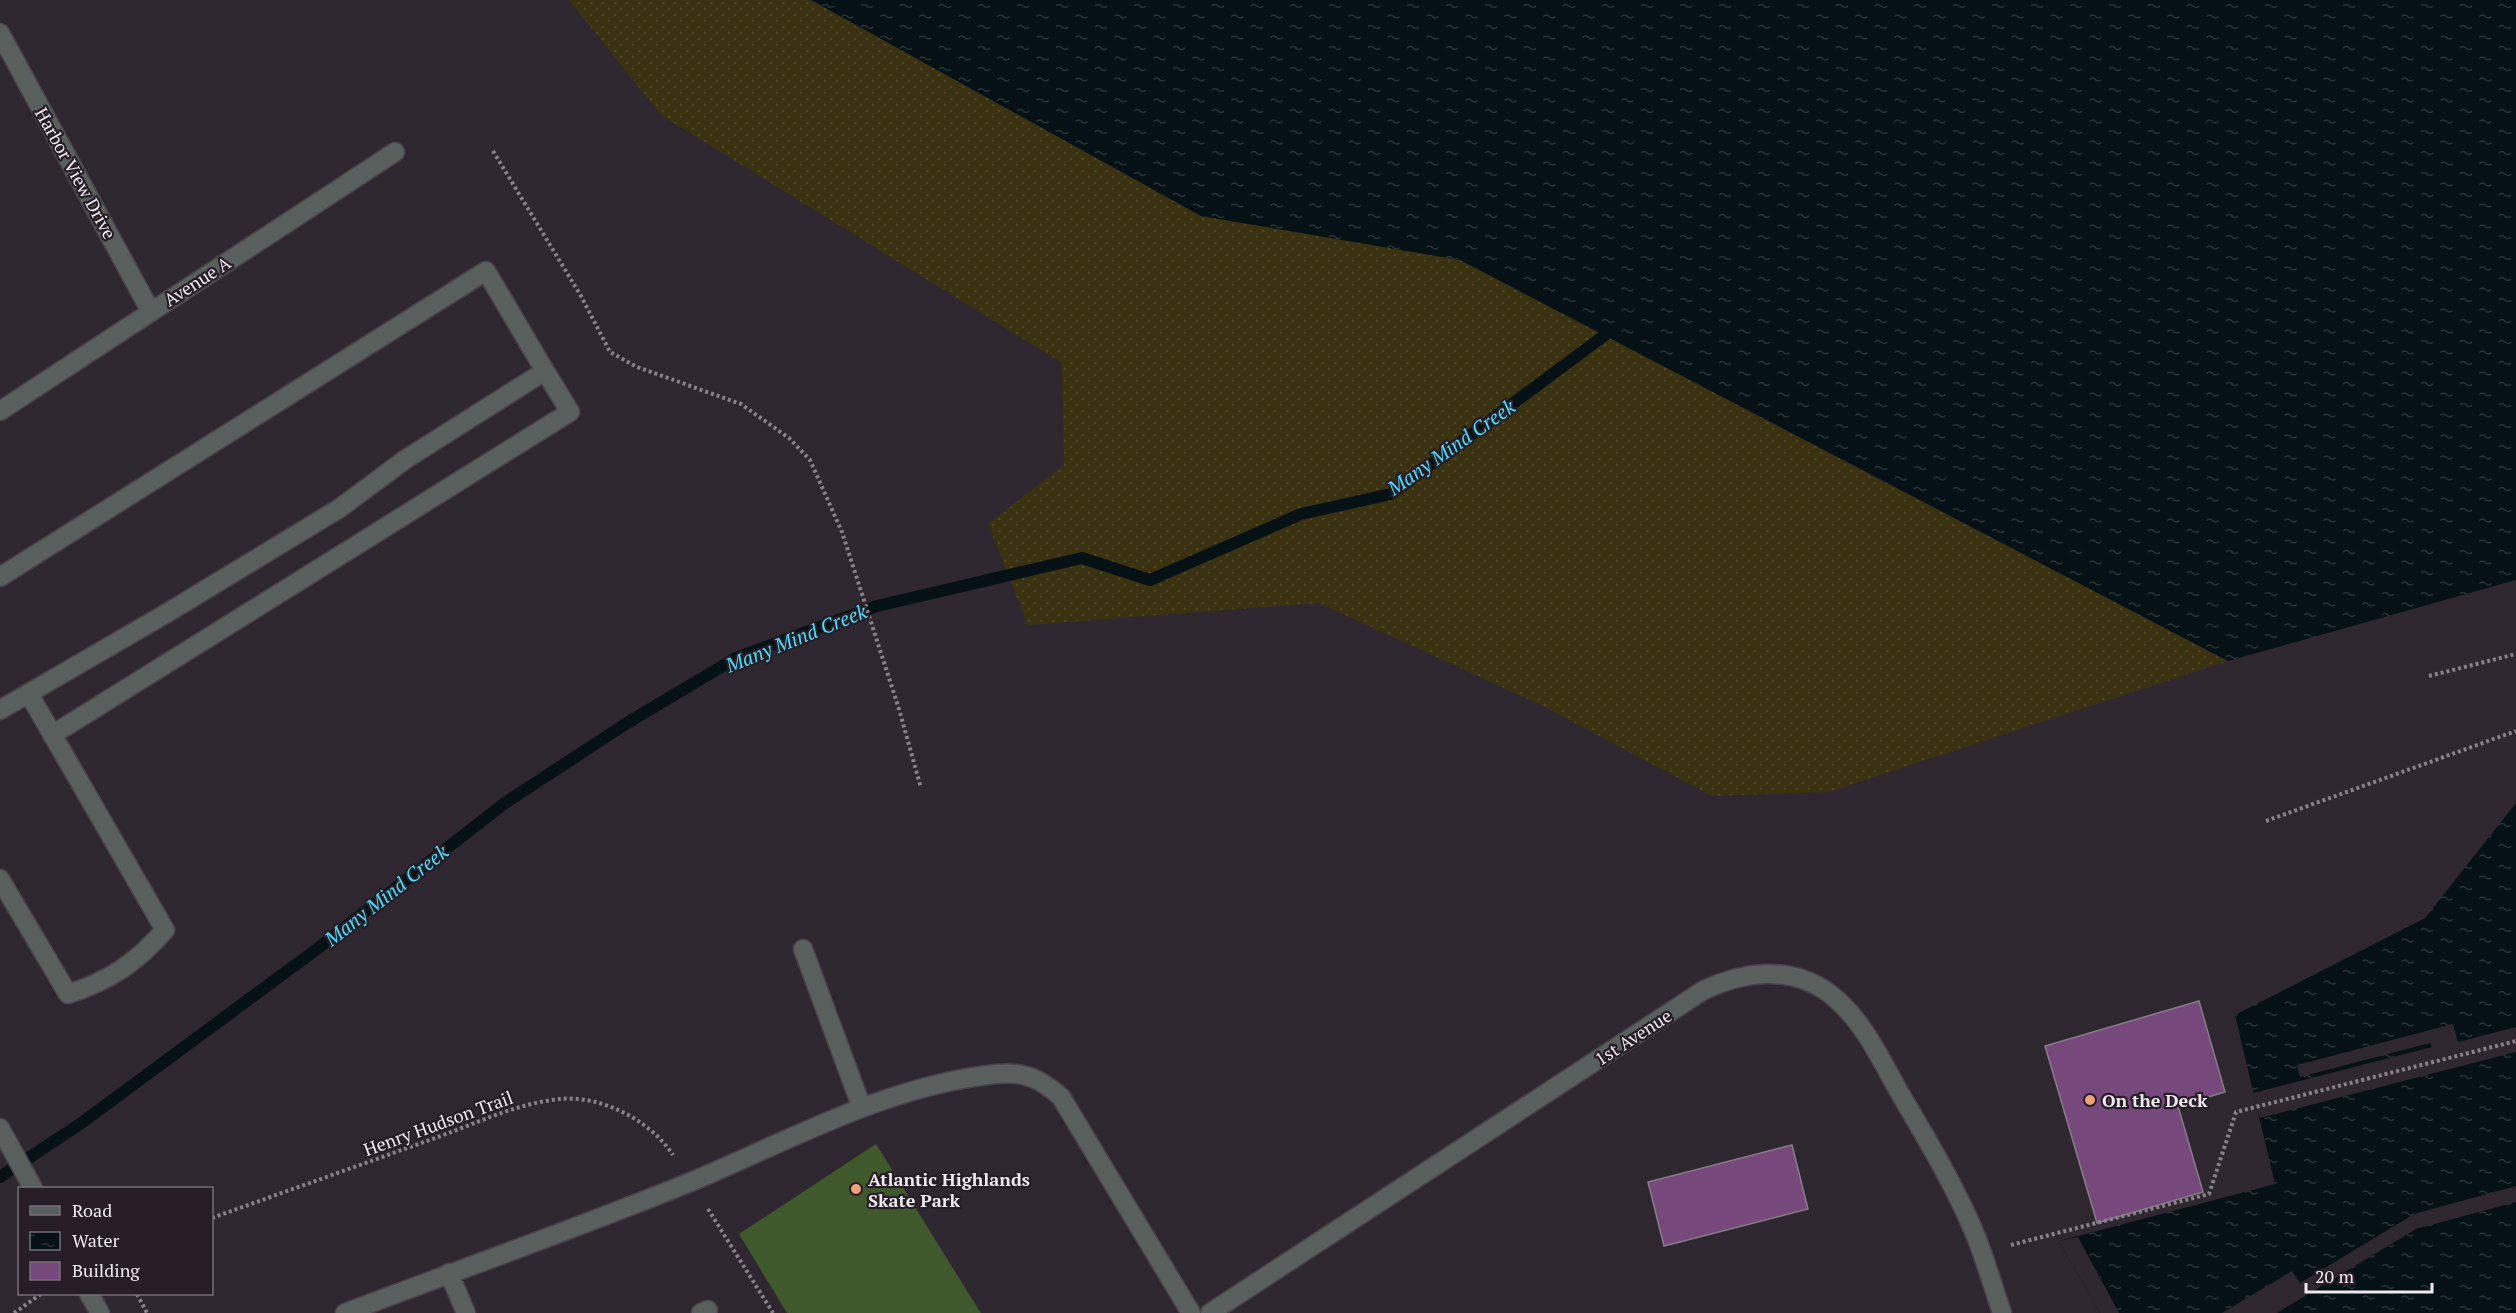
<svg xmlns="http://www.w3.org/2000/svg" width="2516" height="1313" font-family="'PT Serif',serif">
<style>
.sand{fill:url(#sand-dots)}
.pitch{fill:#40592c}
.water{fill:url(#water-ripples)}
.pier{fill:#2f2730}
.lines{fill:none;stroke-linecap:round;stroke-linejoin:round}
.stream{stroke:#051114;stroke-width:12}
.building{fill:#76487c;stroke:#867c87;stroke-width:1.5}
.minor-casing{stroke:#4a424b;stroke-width:21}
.path{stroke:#888189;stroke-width:4;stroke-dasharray:3 3;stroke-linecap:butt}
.minor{stroke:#585f5c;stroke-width:18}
.poi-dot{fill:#f0a27a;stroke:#261d27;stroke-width:2}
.labels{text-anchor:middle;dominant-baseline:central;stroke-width:4.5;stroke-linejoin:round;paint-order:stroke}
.street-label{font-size:18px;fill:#efe9f0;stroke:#261d27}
.poi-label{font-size:18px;font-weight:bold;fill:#efe9f0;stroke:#261d27;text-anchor:start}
.water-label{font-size:20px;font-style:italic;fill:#4dddfc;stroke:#261d27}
</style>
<defs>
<pattern id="sand-dots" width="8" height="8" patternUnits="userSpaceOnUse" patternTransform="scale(1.5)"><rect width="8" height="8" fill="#3a3111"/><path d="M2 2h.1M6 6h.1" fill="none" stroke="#4d4528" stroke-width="1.8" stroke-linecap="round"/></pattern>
<pattern id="water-ripples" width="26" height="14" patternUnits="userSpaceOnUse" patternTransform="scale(1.5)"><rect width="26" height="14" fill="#051114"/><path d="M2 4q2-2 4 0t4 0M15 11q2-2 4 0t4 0" fill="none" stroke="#2a3436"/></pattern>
</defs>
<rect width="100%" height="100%" fill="#2f2730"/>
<!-- sand -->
<path class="sand" d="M569 0H811L1201 216 1460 260 2228 661 1829 792 1712 796 1543 706 1319 603 1028 625 988 524 1064 465 1062 363 661 115Z"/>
<!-- pitch -->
<path class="pitch" d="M876 1144 967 1291 981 1313H787L739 1234Z"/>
<!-- water -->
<path class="water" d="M811 0H2516V580L2228 661 1460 260 1201 216Z
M2516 803V1313H2100L2059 1241 2275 1184 2235 1015 2425 918Z"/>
<!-- pier -->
<path class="pier" d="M2453 1024 2458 1042 2516 1027V1052L2260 1118 2253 1093 2432 1047 2430 1043 2300 1077 2297 1065Z
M2516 1186V1202L2416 1229 2277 1313H2222L2292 1271 2300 1283 2414 1214Z
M2078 1237 2119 1313H2100L2059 1241Z"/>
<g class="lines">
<!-- stream -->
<path class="stream" d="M0 1177 80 1124 317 949 505 803 627 723 736 658 877 606 1082 558 1150 580 1301 514 1391 494 1605 335"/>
</g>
<!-- building -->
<path class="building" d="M2199 1001 2225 1092 2178 1106 2203 1192 2097 1223 2045 1046Z
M1792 1145 1808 1209 1664 1246 1648 1182Z"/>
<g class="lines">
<defs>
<path id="minor" d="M0 33 151 312
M0 411 395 152
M0 577 486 271 545 371 406 459 340 508 167 613 0 710
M52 735 570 412 545 371
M0 879 68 994C109 981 136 963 165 930L29 694
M803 949 862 1108
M0 1128 33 1188
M449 1273 466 1313
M89 1294 100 1313
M345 1313C461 1269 578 1228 693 1181 790 1140 889 1085 996 1074 1024 1071 1041 1079 1061 1097L1191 1313
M701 1313 708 1310
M1210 1313 1704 990C1742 972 1788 965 1826 991 1860 1015 1878 1054 1898 1090 1926 1138 1956 1187 1977 1239 1986 1263 1994 1289 2002 1313"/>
</defs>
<!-- minor casing -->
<use href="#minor" class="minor-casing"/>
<!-- path -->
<path class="path" d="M493 151 581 296 610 352 637 367 741 404 789 438 810 460 842 532 899 709 921 788
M2429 676 2516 654
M2266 821 2516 731
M708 1209 773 1313
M212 1218C287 1191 363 1164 438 1137 477 1123 518 1103 560 1099 601 1095 650 1120 673 1155
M2011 1245 2209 1194 2236 1112 2516 1041
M137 1294 147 1313
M14 1313 41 1294"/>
<!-- minor -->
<use href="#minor" class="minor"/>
</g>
<!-- markers -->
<g class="poi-dot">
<circle cx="2090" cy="1100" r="6"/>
<circle cx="856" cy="1189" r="6"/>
</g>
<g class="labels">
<!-- street labels -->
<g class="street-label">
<text transform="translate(76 173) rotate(61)">Harbor View Drive</text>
<text transform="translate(197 281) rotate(-33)">Avenue A</text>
<text transform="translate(1633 1037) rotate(-33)">1st Avenue</text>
<text transform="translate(438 1123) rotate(-20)">Henry Hudson Trail</text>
</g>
<!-- poi labels -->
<g class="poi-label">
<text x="2102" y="1100">On the Deck</text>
<text x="868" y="1179">Atlantic Highlands<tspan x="868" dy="21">Skate Park</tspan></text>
</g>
<!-- water labels -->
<g class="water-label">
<text transform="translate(1451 447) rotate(-35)">Many Mind Creek</text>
<text transform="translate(796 638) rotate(-22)">Many Mind Creek</text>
<text transform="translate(386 895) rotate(-38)">Many Mind Creek</text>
</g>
</g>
<!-- legend -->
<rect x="18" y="1187" width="195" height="108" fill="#261d27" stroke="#766f77" stroke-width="1.5"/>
<rect x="30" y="1206" width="30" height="9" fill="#585f5c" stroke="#766f77" stroke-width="1.5"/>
<text x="72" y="1217" font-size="18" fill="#efe9f0">Road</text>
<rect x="30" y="1232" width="30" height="18" fill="url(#water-ripples)" stroke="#766f77" stroke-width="1.5"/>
<text x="72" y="1247" font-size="18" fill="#efe9f0">Water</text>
<rect x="30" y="1262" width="30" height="18" fill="#76487c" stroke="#766f77" stroke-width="1.5"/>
<text x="72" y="1277" font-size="18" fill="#efe9f0">Building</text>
<!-- scale -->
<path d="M2306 1283v9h126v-9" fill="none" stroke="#efe9f0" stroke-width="3"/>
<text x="2315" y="1283" font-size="18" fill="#efe9f0" stroke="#261d27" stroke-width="4.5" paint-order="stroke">20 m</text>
</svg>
